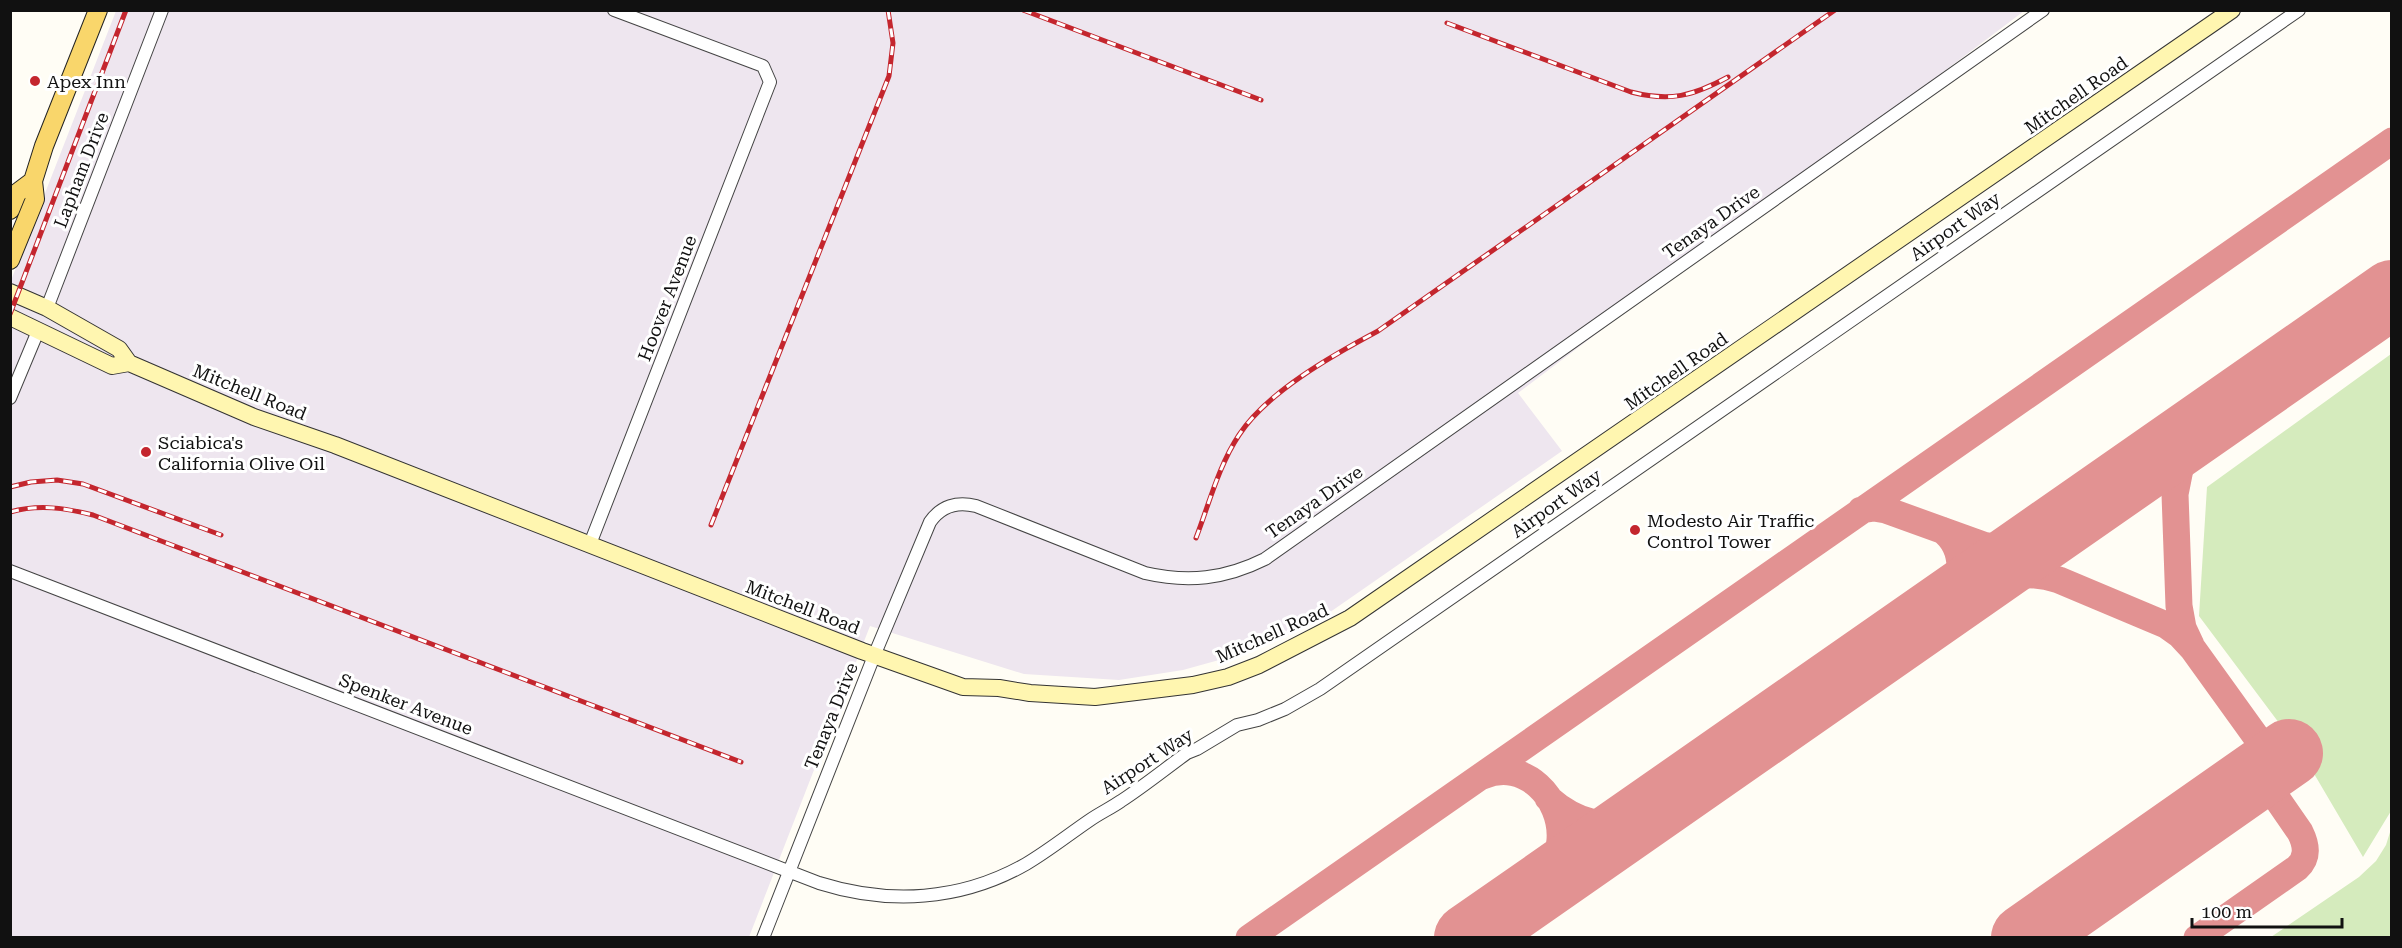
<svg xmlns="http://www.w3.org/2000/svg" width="2402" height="948" font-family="'Roboto Serif',serif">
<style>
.industrial{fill:#eee6ef}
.green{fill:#d5ebbd}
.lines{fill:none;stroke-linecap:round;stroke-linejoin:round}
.taxiway{stroke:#e29292;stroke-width:27}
.runway{stroke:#e29292;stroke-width:68}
.street-casing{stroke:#444;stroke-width:14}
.secondary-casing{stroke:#333;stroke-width:18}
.primary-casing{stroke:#222;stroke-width:20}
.street{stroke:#fff;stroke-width:12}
.secondary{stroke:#fff6b0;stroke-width:16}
.primary{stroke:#f9d66b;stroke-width:18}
.rail-casing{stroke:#c4262e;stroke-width:5}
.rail{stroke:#fff;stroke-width:3;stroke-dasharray:9;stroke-linecap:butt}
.poi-dot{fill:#c4262e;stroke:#fff;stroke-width:2}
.labels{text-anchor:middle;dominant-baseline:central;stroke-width:6;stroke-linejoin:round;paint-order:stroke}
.poi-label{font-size:18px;fill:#111;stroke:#fff;text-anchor:start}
.street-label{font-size:18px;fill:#111;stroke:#fff}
</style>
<rect width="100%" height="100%" fill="#fffdf5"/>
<!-- industrial -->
<path class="industrial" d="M116 11H2024L1518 393 1562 451 1323 617 1274 642 1219 660 1183 670 1119 680 1024 674 870 626 749 937H11L10 283Z"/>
<!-- green -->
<path class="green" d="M2391 354V811L2363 857 2303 755 2199 616 2207 487Z
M2391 829V937H2271L2359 877 2376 861 2386 845Z"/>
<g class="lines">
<!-- taxiway -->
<path class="taxiway" d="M1861 510 1874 508 1886 510 1983 545C2007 551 2026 546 2047 534
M1942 530C1966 548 1966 587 1943 606
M1969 588C1998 575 2029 570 2059 580L2166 625 2180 635 2193 649 2275 763
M2191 645 2183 628 2179 606 2175 494 2180 469 2188 453 2198 437 2215 417
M1483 776C1524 758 1563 798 1560 840 1559 858 1548 876 1537 890
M1548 798C1574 821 1609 834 1642 816
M1249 938 2392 141
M2197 938 2297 868C2308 858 2307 846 2300 832L2260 774"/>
<!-- runway -->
<path class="runway" d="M1468 938 2392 294
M2025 938 2289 753"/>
<defs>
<path id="street" d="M47 308 162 10
M10 398 38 331
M590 544 770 82 763 66 614 10
M10 571 819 883C889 905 961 901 1026 864 1048 851 1068 835 1090 820 1100 813 1111 808 1121 801 1144 786 1165 769 1187 753L1197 749 1237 725 1258 720 1285 709 1320 689 2299 10
M763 938 874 656 930 522C941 506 957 501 976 506L1145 573C1188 583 1225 579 1265 559L2043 10"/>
<path id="secondary" d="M10 292 47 308 119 349 129 363 254 417 335 445 862 651 963 687 999 688 1030 693 1095 697 1193 685 1228 677 1259 665 1350 618 2232 10
M10 317 112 366 129 363"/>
<path id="primary" d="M10 210 17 193 33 181
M10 260 35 199 33 181 44 146 98 10"/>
</defs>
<!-- street casing -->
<use href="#street" class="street-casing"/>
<!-- secondary casing -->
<use href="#secondary" class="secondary-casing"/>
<!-- primary casing -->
<use href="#primary" class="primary-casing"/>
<!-- street -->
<use href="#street" class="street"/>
<!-- secondary -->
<use href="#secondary" class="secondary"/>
<!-- primary -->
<use href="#primary" class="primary"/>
<defs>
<path id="rail" d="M1023 10 1261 100
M1447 23 1631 92C1670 102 1693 96 1728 77
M10 314 126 10
M10 487 31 482 57 480 83 484 221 535
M10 512C39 504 65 508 93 515L741 762
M711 525 889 76 893 43 888 10
M1196 538C1209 504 1219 465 1239 435 1267 392 1333 355 1378 331L1835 10"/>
</defs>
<!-- rail casing -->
<use href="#rail" class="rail-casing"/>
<!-- rail -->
<use href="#rail" class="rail"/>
</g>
<!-- markers -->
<g class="poi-dot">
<circle cx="35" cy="81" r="6"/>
<circle cx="146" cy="452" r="6"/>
<circle cx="1635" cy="530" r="6"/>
</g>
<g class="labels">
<!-- poi labels -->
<g class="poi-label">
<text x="47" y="81">Apex Inn</text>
<text x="158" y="442">Sciabica's<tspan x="158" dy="21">California Olive Oil</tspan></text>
<text x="1647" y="520">Modesto Air Traffic<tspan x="1647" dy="21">Control Tower</tspan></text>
</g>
<!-- street labels -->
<g class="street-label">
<text transform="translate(2076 95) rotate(-35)">Mitchell Road</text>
<text transform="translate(81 170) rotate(-69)">Lapham Drive</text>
<text transform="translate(1711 222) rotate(-35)">Tenaya Drive</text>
<text transform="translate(1955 226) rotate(-35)">Airport Way</text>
<text transform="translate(667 298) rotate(-69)">Hoover Avenue</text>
<text transform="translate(1676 371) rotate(-35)">Mitchell Road</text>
<text transform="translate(250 392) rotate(22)">Mitchell Road</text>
<text transform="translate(1314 502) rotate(-35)">Tenaya Drive</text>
<text transform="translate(1556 503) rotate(-35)">Airport Way</text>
<text transform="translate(803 607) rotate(21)">Mitchell Road</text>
<text transform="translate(1272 633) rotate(-24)">Mitchell Road</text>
<text transform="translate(406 704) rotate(21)">Spenker Avenue</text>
<text transform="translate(831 716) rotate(-68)">Tenaya Drive</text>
<text transform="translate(1147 761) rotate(-33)">Airport Way</text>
</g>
</g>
<!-- border -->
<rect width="2402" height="948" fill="none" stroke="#111111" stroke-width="24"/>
<!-- scale -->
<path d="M2192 918v9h150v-9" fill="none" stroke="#111111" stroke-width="3"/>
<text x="2201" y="918" font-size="18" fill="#111111" stroke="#ffffff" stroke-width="4.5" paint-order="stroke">100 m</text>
</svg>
